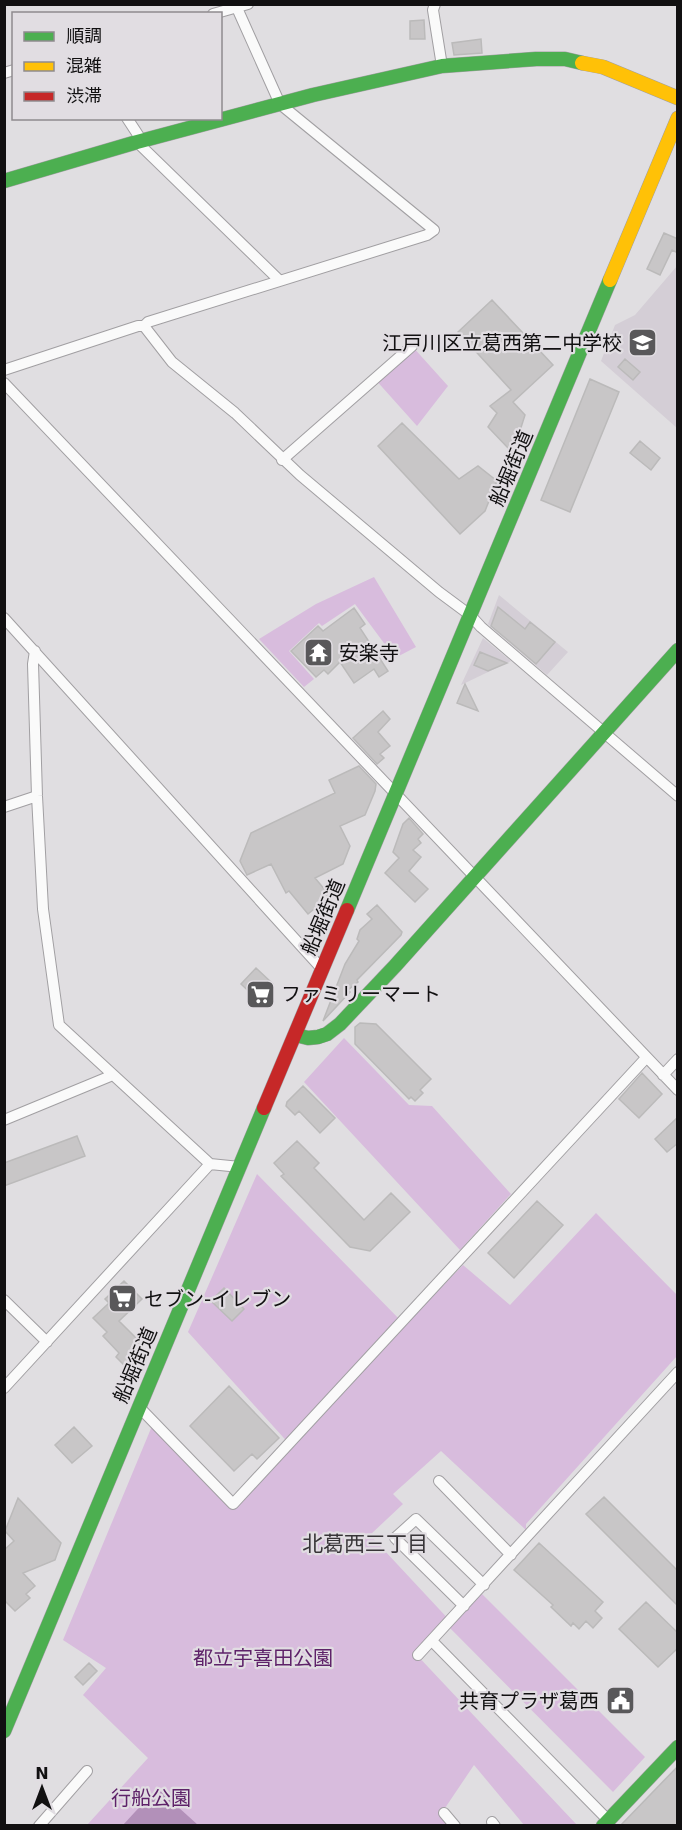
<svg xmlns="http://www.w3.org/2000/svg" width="682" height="1830" font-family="'DejaVu Sans','Noto Sans JP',sans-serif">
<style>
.built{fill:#d4ced6}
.green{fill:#d8bcdd}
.water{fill:#b290b9}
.building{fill:#c8c6c7;stroke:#bbbaba;stroke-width:1.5}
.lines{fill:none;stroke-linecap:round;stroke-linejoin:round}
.street-casing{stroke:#a19fa2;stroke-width:12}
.fast-casing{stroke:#a19fa2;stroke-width:15}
.slow-casing{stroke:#a19fa2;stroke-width:15}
.jam-casing{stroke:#a19fa2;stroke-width:15}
.street{stroke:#fafafa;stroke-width:10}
.fast{stroke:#4caf50;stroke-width:14}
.slow{stroke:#ffc107;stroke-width:14}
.jam{stroke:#c62828;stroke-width:14}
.labels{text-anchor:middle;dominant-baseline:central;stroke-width:4.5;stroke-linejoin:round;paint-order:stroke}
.poi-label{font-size:20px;fill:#111011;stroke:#e1dde2;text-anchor:start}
.street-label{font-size:20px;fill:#111011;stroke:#e1dde2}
.park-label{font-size:20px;fill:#5e2269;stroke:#e1dde2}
.neighbourhood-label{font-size:21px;fill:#383538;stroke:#e1dde2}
</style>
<rect width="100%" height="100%" fill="#e0dee1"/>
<!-- built -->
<path class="built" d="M677 266V428L601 361 615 325 635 315Z
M499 595 568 652 547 675 488 624Z
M483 638 511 661 461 685Z"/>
<!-- green -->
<path class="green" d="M412 346 448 386 417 426 374 378Z
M374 577 416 647 395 658 355 604 322 626 319 623 289 651 314 679 304 687 259 639 316 604Z
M344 1038 409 1105 432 1106 511 1194 460 1250 304 1082Z
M257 1174 405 1325 463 1265 510 1305 596 1213 677 1295V1356L526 1524V1530L441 1451 393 1494 403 1504 370 1535 453 1624 482 1594 645 1757 613 1792 443 1621 414 1652 577 1825H524L474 1765 441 1814 451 1825H87L148 1758 83 1695 106 1668 63 1640 152 1426 233 1509 292 1447 188 1332Z"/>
<!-- water -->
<path class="water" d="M157 1788 198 1825H123Z"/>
<!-- building -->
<path class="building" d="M424 20 425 39H410V21Z
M481 39 482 53 454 55 452 43Z
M664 233 678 239V253L672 250 660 275 647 269Z
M492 300 553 365 513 402 525 415 517 440 508 448 488 427 497 413 490 406 511 390 458 332Z
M625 359 640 372 633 380 618 367Z
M590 379 619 392 570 512 541 500Z
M402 423 459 479 478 466 497 481 485 511 460 534 378 446Z
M640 441 660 458 651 470 630 453Z
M498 607 525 629 530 622 555 642 536 664 491 626Z
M354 608 365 624 360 628 388 671 379 677 374 669 354 683 340 662 328 674 324 670 316 677 291 651 318 626 323 631Z
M480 652 507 663 488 671 474 665Z
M465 684 478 711 457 703Z
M383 711 390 719 378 732 390 746 380 754 384 758 377 764 353 738Z
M359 766 376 784 375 791 365 815 340 826 350 846 343 864 315 878 330 896 308 914 289 891 286 893 271 864 247 875 240 861 251 833 335 793 329 780Z
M409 818 423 834 418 839 421 843 413 850 421 857 409 871 428 889 415 902 385 873 399 858 393 852 403 824Z
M377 905 402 932 401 935 357 980 358 982 348 990 350 992 323 1021 345 964 359 941 357 939 360 930 372 919 367 914Z
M256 968 273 984 263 1005 241 984Z
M360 1023 376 1024 431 1079 420 1090 423 1093 415 1101 411 1097 409 1099 355 1044V1027Z
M642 1073 662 1094 639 1118 619 1099Z
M303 1086 335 1118 320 1133 299 1111 295 1115 286 1106 287 1102Z
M678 1117V1143L667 1152 655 1139Z
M77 1136 85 1156 4 1186V1163Z
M297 1141 319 1163 314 1168 364 1220 391 1193 410 1212 370 1251 350 1247 281 1176 284 1174 274 1163Z
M537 1201 563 1225 514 1278 488 1253Z
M124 1281 142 1299 119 1321 142 1344 132 1366 129 1363 125 1366 116 1357 119 1353 103 1336 107 1332 93 1318 109 1303 105 1299Z
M224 1288 244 1309 232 1321 211 1301Z
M229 1386 279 1438 257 1459 252 1454 234 1471 190 1426Z
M74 1427 92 1446 72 1463 55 1445Z
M604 1497 678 1571V1606L586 1514Z
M18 1498 61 1543 55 1560 23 1573 35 1586 26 1594 30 1598 15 1611 4 1600V1550L14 1541 5 1531Z
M539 1543 603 1602 595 1611 602 1618 593 1628 586 1621 579 1629 573 1623 571 1626 551 1607 553 1605 514 1570Z
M646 1602 678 1633V1648L658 1667 619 1629Z
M89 1663 97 1671 83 1685 75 1677Z
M678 1766V1826H620Z"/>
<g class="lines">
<defs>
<path id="street" d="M435 4 433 10 442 66
M237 8 280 104 434 230 427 235 148 322 144 326 172 362 235 413 300 475 439 592 470 615 481 627 678 796
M213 14 248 4
M4 73 14 70
M127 118 142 141
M137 142 279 280
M4 370 138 326H144
M4 383 678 1090
M282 460 412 346
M4 618 322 969
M35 651 33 664 37 796 43 909 59 1025 210 1164 240 1167
M4 807 37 796
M663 1075 678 1059
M4 1120 113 1075
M4 1300 47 1342
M4 1388 210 1164
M139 1407 233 1504 646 1058
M439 1481 511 1555
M464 1606 395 1538 416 1519 484 1585
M432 1641 608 1820
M418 1655 678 1372
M444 1813 455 1826
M492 1822 495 1826
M39 1826 87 1771"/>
<path id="fast" d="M4 181 137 142 313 95 442 66 536 59H565L582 63
M347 910 610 280
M296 1035 308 1038 318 1037 327 1034 340 1024 395 966 678 650
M4 1731 264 1108
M603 1826 678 1747"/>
<path id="slow" d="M582 63 603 67 678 98
M610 280 678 118"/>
<path id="jam" d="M264 1108 347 910"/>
</defs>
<!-- street casing -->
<use href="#street" class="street-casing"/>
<!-- fast casing -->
<use href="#fast" class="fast-casing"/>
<!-- slow casing -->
<use href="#slow" class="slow-casing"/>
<!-- jam casing -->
<use href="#jam" class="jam-casing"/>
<!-- street -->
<use href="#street" class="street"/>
<!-- fast -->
<use href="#fast" class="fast"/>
<!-- slow -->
<use href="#slow" class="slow"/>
<!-- jam -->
<use href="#jam" class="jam"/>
</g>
<!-- icons -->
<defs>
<symbol id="school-square" viewBox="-11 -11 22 22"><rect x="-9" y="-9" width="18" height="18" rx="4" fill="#59585a" stroke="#e1dde2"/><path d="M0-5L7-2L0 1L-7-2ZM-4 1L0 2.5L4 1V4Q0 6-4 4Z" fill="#fff"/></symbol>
<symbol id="temple-square" viewBox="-11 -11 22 22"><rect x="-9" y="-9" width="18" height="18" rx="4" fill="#59585a" stroke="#e1dde2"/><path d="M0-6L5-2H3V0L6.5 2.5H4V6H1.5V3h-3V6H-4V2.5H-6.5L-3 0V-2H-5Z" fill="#fff"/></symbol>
<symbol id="supermarket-square" viewBox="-11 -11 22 22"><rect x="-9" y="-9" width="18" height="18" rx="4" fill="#59585a" stroke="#e1dde2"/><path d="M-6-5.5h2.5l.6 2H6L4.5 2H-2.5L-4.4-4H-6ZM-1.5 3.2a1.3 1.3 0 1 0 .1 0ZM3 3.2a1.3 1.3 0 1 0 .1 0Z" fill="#fff"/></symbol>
<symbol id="civic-square" viewBox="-11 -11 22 22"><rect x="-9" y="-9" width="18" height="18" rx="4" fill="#59585a" stroke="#e1dde2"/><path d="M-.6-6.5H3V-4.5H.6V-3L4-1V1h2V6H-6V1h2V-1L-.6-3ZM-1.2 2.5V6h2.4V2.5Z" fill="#fff"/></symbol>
</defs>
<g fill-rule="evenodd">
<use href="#school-square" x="626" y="326" width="33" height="33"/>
<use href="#temple-square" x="302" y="636" width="33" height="33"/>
<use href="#supermarket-square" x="244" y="978" width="33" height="33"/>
<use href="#supermarket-square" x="106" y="1282" width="33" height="33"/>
<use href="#civic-square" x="604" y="1684" width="33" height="33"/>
</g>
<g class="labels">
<!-- poi labels -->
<g class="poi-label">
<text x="622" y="343" text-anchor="end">江戸川区立葛西第二中学校</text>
<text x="339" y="653">安楽寺</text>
<text x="281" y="994">ファミリーマート</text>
<text x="144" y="1299">セブン-イレブン</text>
<text x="599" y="1701" text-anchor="end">共育プラザ葛西</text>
</g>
<!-- street labels -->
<g class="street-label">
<text transform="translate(511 468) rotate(-67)">船堀街道</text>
<text transform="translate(323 917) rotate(-67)">船堀街道</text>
<text transform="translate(135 1365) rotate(-67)">船堀街道</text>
</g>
<!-- park labels -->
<g class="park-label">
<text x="263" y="1658">都立宇喜田公園</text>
<text x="151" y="1798">行船公園</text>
</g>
<!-- neighbourhood labels -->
<g class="neighbourhood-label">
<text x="365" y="1544">北葛西三丁目</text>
</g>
</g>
<!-- border -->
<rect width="682" height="1830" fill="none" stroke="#111011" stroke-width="12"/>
<!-- legend -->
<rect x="12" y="12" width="210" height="108" fill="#e1dde2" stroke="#8e8b8e" stroke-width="1.5"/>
<rect x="24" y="32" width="30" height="9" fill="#4caf50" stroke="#8e8b8e" stroke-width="1.5"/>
<text x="66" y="42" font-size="18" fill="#111011">順調</text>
<rect x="24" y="62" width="30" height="9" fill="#ffc107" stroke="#8e8b8e" stroke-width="1.5"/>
<text x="66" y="72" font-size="18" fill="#111011">混雑</text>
<rect x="24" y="92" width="30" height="9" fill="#c62828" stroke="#8e8b8e" stroke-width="1.5"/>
<text x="66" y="102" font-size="18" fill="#111011">渋滞</text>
<!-- north arrow -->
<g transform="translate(42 1788)" stroke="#e1dde2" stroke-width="4.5" paint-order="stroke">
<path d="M0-4.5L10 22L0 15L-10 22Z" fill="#111011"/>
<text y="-9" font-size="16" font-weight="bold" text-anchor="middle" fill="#111011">N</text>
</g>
</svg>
